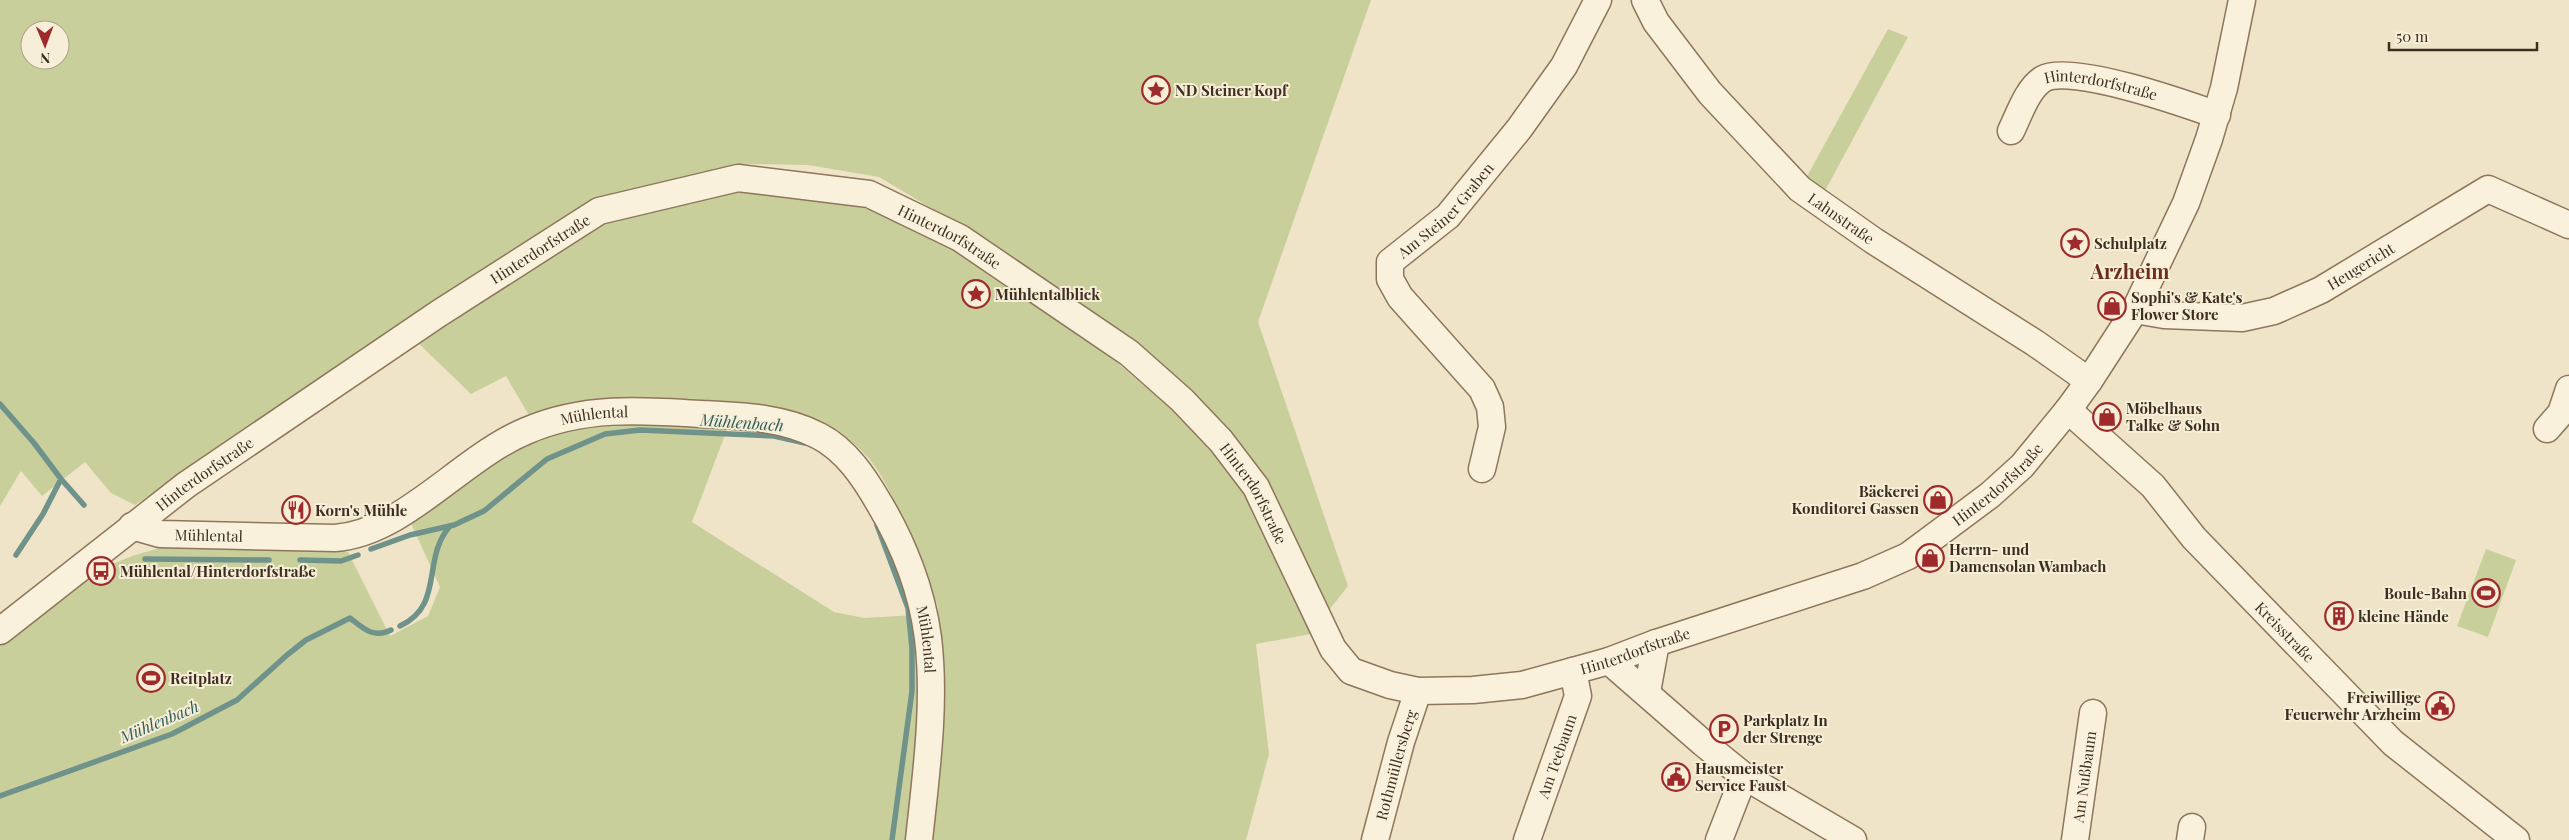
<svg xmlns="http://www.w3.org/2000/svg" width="2569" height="840" font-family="'Playfair Display',serif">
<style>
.green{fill:#c9cf9b;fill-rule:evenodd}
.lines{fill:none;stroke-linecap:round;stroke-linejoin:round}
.stream{stroke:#6f938a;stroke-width:5.5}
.minor-casing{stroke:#8d765c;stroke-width:29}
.minor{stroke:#faf1dc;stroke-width:26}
.labels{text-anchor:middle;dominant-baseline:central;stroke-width:4;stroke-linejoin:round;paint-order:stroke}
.poi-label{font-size:15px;font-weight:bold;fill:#3d2e20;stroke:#f7eed8;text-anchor:start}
.street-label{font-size:15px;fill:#3d2e20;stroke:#f7eed8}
.water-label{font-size:16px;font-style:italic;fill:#2f5d5a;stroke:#f7eed8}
.district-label{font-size:20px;font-weight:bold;fill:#6b2e1e;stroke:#f7eed8}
</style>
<rect width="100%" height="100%" fill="#f0e4c8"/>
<!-- green -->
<path class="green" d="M0 0H1371L1258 322 1348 586 1326 614 1272 492 1231 432 1135 343 1010 255 879 177 808 165 738 164 590 203 135 505 111 493 85 462 42 496 21 471 0 506ZM30 30H60V60H30Z
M1888 29 1908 37 1819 202 1800 189Z
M738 188 811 197 868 209 924 232 983 266 1114 360 1184 420 1217 455 1243 492 1311 634 1256 644 1269 754 1246 840H926C932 767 945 681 938 609 937 597 926 586 922 575 897 515 891 459 827 426L530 417 506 376 471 394 415 340 602 222Z
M615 422 728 427 692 522 834 612 864 618 915 615 921 685 910 840H0V642L88 574 132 556 166 546 348 552 390 636 428 616 440 587 409 519 537 436Z
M2486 549 2516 560 2488 637 2457 626Z"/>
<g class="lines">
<!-- stream -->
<path class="stream" d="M0 404 34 443 61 479
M877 525 908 608 912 648V691L892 840
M371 549 410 535 454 525 484 511 547 459 605 434 640 430 774 436 805 443
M16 555 43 514 61 479 84 505
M145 559 269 560
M300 560 341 561 358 555
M400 626C445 605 421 559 450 526
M0 796 172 734 237 700 287 655 306 640 350 618C363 628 373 639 391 630"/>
<defs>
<g id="minor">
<path id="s1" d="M1645 0 1656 22 1710 93 1800 189 1874 241 2035 343 2089 381"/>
<path id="s2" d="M2011 131C2019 115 2027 89 2043 79 2070 63 2186 104 2217 115"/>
<path id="s3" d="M2135 310 2164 315 2242 318 2274 311 2321 290 2488 189 2569 225"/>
<path id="s4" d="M2068 410 2153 486 2194 538 2393 743 2516 840"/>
<path d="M2547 429 2561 413 2569 389"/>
<path id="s5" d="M1482 469 1492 427 1490 407 1482 389 1400 297 1390 279V262L1448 216 1519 129 1564 66 1598 0"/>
<path id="s6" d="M132 526 160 534 335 538C404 533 461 458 526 431 583 406 641 410 701 414 741 416 783 417 819 436 846 450 864 477 879 503 903 543 922 591 928 638 936 704 926 774 919 840"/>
<path id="s7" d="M0 631 186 485 438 314 599 211 738 178 869 194 960 238 1129 353 1182 400 1221 441 1256 487 1333 649 1351 671 1390 685 1418 691 1473 690 1522 685 1609 661 1656 643 1863 576 1908 556 1990 495 2022 466 2068 410 2089 381 2135 310 2186 203 2209 139 2224 88 2242 0"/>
<path d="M1609 661 1703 743 1744 776 1853 840"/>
<path d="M1647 692 1656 643"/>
<path id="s8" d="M1375 840 1401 742 1418 691"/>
<path id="s9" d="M1527 840 1578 696 1573 671"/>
<path d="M1719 840 1744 776"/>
<path id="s10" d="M2075 840 2093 713"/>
<path d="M2190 840 2192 827"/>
</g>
</defs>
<!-- minor casing -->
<use href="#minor" class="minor-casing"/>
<!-- minor -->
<use href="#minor" class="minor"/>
</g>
<!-- icons -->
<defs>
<symbol id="sight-ring" viewBox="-11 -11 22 22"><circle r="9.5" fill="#f7eed8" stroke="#9e2a2b" stroke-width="1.5"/><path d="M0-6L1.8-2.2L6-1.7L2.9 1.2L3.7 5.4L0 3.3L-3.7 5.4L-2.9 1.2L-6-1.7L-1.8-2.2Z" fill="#9e2a2b"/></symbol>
<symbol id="shop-ring" viewBox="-11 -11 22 22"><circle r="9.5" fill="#f7eed8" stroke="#9e2a2b" stroke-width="1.5"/><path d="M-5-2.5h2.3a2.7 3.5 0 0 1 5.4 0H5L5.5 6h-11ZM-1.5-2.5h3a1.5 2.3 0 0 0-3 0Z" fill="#9e2a2b"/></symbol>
<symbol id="restaurant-ring" viewBox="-11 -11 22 22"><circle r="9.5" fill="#f7eed8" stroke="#9e2a2b" stroke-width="1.5"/><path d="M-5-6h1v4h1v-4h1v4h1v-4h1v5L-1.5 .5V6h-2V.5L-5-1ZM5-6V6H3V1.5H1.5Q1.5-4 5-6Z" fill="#9e2a2b"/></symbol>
<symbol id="bus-ring" viewBox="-11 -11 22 22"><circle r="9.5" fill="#f7eed8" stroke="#9e2a2b" stroke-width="1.5"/><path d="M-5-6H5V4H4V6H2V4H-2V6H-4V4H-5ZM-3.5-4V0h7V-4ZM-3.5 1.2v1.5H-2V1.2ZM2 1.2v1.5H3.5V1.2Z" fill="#9e2a2b"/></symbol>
<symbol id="stadium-ring" viewBox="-11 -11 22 22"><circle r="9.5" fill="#f7eed8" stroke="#9e2a2b" stroke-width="1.5"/><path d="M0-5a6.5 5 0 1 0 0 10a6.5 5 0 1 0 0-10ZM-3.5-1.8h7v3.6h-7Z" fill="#9e2a2b"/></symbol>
<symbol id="building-ring" viewBox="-11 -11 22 22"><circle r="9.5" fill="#f7eed8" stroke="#9e2a2b" stroke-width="1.5"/><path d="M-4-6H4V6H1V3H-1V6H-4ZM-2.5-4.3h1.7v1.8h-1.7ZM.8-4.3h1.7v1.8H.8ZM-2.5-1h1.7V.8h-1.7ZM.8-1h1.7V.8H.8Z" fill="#9e2a2b"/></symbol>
<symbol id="civic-ring" viewBox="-11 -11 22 22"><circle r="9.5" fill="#f7eed8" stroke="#9e2a2b" stroke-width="1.5"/><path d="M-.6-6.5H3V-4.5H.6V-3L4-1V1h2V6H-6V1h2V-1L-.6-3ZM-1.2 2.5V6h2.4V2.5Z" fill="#9e2a2b"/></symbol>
<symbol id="parking-ring" viewBox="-11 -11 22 22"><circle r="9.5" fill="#f7eed8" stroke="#9e2a2b" stroke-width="1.5"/><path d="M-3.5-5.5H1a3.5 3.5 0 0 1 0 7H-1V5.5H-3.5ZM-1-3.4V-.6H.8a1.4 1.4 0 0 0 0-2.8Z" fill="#9e2a2b"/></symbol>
</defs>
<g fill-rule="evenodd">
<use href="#sight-ring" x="1140" y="74" width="32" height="32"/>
<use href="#sight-ring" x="2059" y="227" width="32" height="32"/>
<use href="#sight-ring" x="960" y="278" width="32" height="32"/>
<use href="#shop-ring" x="2096" y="290" width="32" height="32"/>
<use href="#shop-ring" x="2091" y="401" width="32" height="32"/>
<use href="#shop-ring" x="1922" y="484" width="32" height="32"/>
<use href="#restaurant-ring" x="280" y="494" width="32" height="32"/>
<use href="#shop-ring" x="1914" y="542" width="32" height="32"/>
<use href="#bus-ring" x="85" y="555" width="32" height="32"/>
<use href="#stadium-ring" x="2470" y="577" width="32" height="32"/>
<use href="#building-ring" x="2323" y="600" width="32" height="32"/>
<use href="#stadium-ring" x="135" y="662" width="32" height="32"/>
<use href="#civic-ring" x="2424" y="690" width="32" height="32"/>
<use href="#parking-ring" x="1708" y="713" width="32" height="32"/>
<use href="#civic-ring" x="1660" y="761" width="32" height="32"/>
</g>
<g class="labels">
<!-- poi labels -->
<g class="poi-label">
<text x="1175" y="90">ND Steiner Kopf</text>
<text x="2094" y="243">Schulplatz</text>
<text x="995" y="294">Mühlentalblick</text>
<text x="2131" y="297">Sophi's &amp; Kate's<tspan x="2131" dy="17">Flower Store</tspan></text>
<text x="2126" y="408">Möbelhaus<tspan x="2126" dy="17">Talke &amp; Sohn</tspan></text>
<text x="1919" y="491" text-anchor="end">Bäckerei<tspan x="1919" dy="17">Konditorei Gassen</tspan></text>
<text x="315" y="510">Korn's Mühle</text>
<text x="1949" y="549">Herrn- und<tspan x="1949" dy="17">Damensolan Wambach</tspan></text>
<text x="120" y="571">Mühlental/Hinterdorfstraße</text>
<text x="2467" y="593" text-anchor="end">Boule-Bahn</text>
<text x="2358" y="616">kleine Hände</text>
<text x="170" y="678">Reitplatz</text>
<text x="2421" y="697" text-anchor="end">Freiwillige<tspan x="2421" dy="17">Feuerwehr Arzheim</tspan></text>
<text x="1743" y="720">Parkplatz In<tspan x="1743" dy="17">der Strenge</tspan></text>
<text x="1695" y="768">Hausmeister<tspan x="1695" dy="17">Service Faust</tspan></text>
</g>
<!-- street labels -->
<g class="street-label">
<text stroke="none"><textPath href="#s2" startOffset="121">Hinterdorfstraße</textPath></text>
<text stroke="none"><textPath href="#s5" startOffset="320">Am Steiner Graben</textPath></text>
<text stroke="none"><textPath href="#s1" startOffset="296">Lahnstraße</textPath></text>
<text stroke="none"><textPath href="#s7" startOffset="1098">Hinterdorfstraße</textPath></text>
<text stroke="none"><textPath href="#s7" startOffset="662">Hinterdorfstraße</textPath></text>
<text stroke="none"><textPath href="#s3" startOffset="238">Heugericht</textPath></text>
<text stroke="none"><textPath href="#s6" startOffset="496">Mühlental</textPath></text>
<text stroke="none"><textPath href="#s7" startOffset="258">Hinterdorfstraße</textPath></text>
<text stroke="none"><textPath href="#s7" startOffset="2402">Hinterdorfstraße</textPath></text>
<text stroke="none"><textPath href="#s7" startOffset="1502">Hinterdorfstraße</textPath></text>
<text stroke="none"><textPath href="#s6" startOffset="78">Mühlental</textPath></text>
<text stroke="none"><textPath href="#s4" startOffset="311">Kreisstraße</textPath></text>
<text stroke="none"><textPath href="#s6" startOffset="961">Mühlental</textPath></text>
<text stroke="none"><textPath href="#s7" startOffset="1998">Hinterdorfstraße</textPath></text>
<text stroke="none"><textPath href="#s9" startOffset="89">Am Teebaum</textPath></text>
<text stroke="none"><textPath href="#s8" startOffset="78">Rothmüllersberg</textPath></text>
<text stroke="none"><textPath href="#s10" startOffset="64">Am Nußbaum</textPath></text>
</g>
<!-- water labels -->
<g class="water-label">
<text transform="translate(742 422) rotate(4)">Mühlenbach</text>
<text transform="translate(159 721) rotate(-23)">Mühlenbach</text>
</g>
<!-- district labels -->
<g class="district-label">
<text x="2130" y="270">Arzheim</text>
</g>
</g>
<!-- north arrow -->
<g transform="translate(45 45) rotate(179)"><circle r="24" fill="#f7eed8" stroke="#ada18e"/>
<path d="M0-4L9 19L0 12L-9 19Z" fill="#9e2a2b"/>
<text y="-8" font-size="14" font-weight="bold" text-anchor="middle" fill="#3d2e20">N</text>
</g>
<!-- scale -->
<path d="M2389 42v8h148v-8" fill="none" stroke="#3d2e20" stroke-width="2.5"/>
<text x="2396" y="42" font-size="15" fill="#3d2e20" stroke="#f7eed8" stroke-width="4" paint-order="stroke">50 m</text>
</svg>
